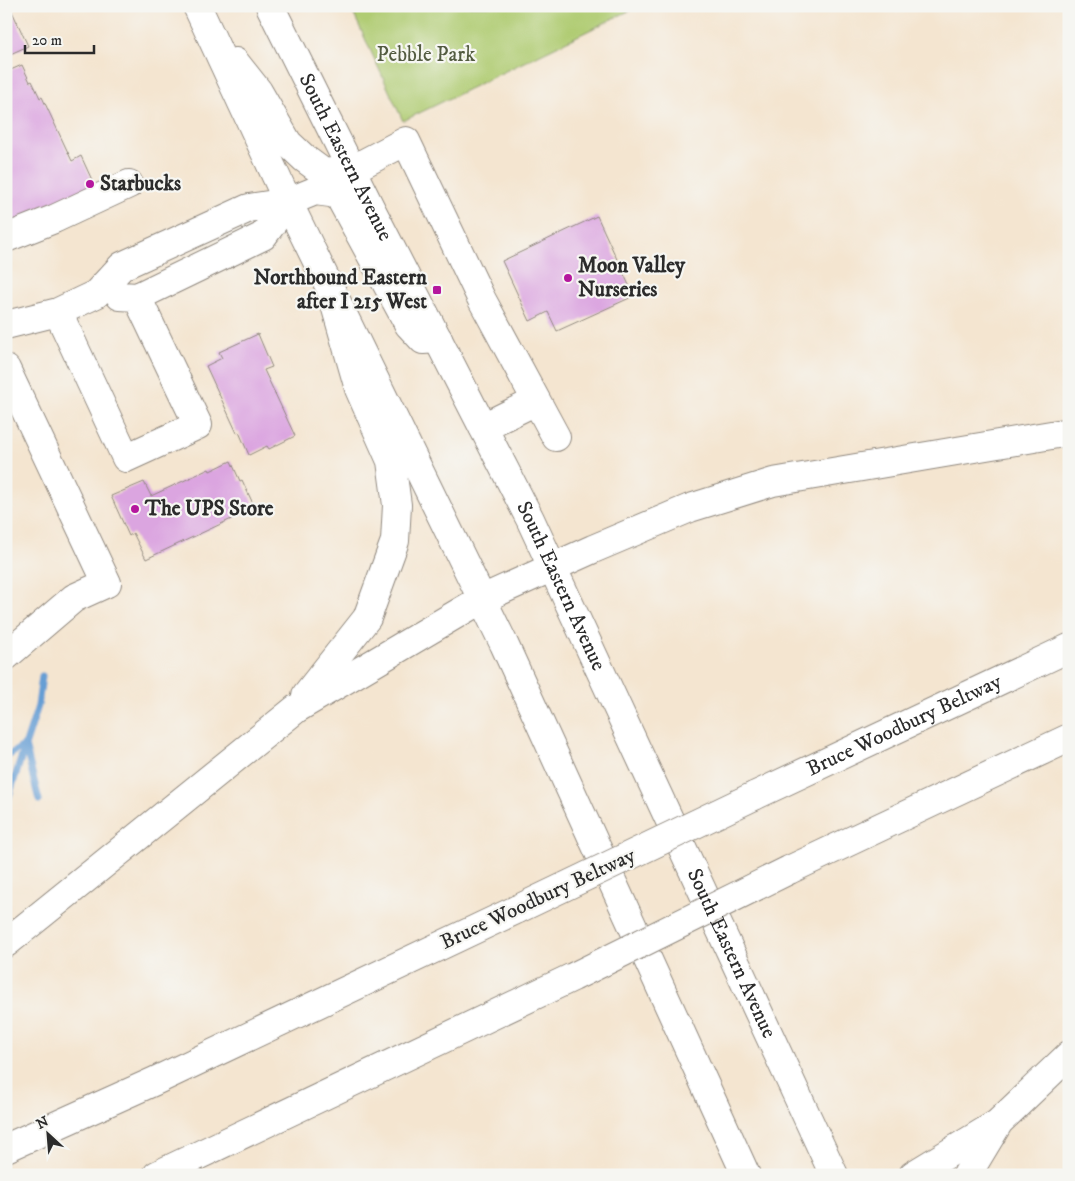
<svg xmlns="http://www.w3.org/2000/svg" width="1075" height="1181" font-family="'IM FELL DW Pica',serif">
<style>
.green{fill:#b0cc73;stroke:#6e7c4f}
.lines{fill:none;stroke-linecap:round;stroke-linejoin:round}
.stream{stroke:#669ed4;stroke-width:7}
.building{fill:#dba5e0}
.minor-casing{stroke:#90887e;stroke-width:30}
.major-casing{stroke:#90887e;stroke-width:30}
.highway-casing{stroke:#90887e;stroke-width:30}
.minor{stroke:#fff;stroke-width:28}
.major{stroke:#fff;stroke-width:28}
.highway{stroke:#fff;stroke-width:28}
.highway-bridge-casing{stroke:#90887e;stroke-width:30;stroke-linecap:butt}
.highway-bridge{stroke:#fff;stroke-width:28}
.poi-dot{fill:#b5179e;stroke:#f6f6f2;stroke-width:2}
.labels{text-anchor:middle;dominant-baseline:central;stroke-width:4.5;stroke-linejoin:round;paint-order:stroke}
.park-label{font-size:21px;fill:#535b41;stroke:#f6f6f2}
.street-label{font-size:21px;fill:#2b2b2b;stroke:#f6f6f2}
.poi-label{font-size:21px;font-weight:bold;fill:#2b2b2b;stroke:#f6f6f2;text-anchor:start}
</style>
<rect width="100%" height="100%" fill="#f6f6f2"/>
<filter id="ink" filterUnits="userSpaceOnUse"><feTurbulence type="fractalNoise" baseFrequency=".02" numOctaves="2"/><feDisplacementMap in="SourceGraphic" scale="10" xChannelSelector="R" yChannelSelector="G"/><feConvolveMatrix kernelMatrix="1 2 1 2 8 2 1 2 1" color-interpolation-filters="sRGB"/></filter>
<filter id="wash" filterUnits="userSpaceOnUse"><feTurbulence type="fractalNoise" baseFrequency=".0096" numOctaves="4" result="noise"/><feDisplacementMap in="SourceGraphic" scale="20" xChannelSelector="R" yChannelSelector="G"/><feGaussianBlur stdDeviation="1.12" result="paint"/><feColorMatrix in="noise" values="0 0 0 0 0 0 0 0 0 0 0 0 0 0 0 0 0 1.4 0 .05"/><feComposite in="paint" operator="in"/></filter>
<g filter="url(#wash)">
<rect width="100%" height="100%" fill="#f4e5d0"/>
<!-- green -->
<path class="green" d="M350 6H639L403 121Z"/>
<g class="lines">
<!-- stream -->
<path class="stream" d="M25 745 39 800
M6 757 25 745
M6 805 38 706 42 676"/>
</g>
<g id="blocks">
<!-- building -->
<path class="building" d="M10 7 28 46 6 56V8Z
M22 65 30 82 32 81 40 98 42 97 72 161 81 156 97 191 8 226 6 222V72Z
M597 216 634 296 557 331 548 312 530 321 502 261Z
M258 334 272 367 264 370 295 436 269 449 267 446 249 455 239 432 237 433 206 366 222 358 219 352Z
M231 461 240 481 242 480 255 508 146 559 133 533 129 536 111 496 144 482 151 496 209 469 210 471Z"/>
</g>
</g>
<g filter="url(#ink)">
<use href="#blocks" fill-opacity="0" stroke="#90887e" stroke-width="1"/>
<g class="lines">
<defs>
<path id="minor" d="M351 170 406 141 481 298 556 437
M6 238 54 219 129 184
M120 296 137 297 263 236 288 202
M58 312 126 458 198 425 137 297
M6 325 58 312 96 294 122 266 249 208 288 202
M6 369 107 583 74 598 6 656
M483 427 536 401"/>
<g id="major">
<path d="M197 6 288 202 504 644 746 1175"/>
<path id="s1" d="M270 6 370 207 530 519 834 1175"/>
<path d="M235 62 258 91 288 143 305 159 324 173 351 170"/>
<path d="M288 202 315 191 338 194 409 325 423 340 438 339"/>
</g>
<g id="highway">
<path d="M306 695 367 618 395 541 397 505 391 461 359 389 331 291"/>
<path id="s2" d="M754 796 1069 648"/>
<path d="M789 870 1069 738"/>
<path d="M6 943 296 709 482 599 593 549 690 508 773 482 1069 432"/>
<path d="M6 1148 155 1081 518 909"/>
<path d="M157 1175 573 977"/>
<path d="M913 1175 995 1125"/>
<path d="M967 1175 999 1122 1069 1055"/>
</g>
</defs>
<!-- minor casing -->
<use href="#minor" class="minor-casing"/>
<!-- major casing -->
<use href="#major" class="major-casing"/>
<!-- highway casing -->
<use href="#highway" class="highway-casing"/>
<!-- minor -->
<use href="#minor" class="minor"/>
<!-- major -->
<use href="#major" class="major"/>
<!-- highway -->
<use href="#highway" class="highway"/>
<defs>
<path id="highway-bridge" d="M518 909 754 796
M573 977 789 870"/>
</defs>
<!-- highway-bridge casing -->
<use href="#highway-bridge" class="highway-bridge-casing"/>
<!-- highway-bridge -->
<use href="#highway-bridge" class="highway-bridge"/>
</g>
</g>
<!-- markers -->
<g class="poi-dot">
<circle cx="90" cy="184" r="5"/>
<circle cx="568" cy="278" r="5"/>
<rect x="432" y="285" width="10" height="10" rx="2.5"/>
<circle cx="135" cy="509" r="5"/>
</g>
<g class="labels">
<!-- park labels -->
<g class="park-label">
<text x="426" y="55">Pebble Park</text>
</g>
<!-- street labels -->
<g class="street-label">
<text stroke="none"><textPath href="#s1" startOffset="169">South Eastern Avenue</textPath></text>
<text stroke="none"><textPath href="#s1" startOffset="649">South Eastern Avenue</textPath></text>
<text stroke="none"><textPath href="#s2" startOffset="166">Bruce Woodbury Beltway</textPath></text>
<text transform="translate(538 899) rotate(-25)">Bruce Woodbury Beltway</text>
<text stroke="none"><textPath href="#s1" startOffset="1054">South Eastern Avenue</textPath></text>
</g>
<!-- poi labels -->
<g class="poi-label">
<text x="100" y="184">Starbucks</text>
<text x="578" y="266">Moon Valley<tspan x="578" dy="24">Nurseries</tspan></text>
<text x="427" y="278" text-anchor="end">Northbound Eastern<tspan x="427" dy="24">after I 215 West</tspan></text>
<text x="145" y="509">The UPS Store</text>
</g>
</g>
<!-- margin -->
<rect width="1075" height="1181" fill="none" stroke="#f6f6f2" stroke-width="25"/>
<!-- north arrow -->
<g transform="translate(48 1134) rotate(334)" stroke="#f6f6f2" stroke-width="4" paint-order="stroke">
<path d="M0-4L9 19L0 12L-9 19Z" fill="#2b2b2b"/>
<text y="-8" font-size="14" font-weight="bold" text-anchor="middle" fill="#2b2b2b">N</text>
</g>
<!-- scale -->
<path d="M25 45v8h69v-8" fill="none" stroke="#2b2b2b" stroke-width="2.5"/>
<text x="32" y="45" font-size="15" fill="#2b2b2b" stroke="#f6f6f2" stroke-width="4" paint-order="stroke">20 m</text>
</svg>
